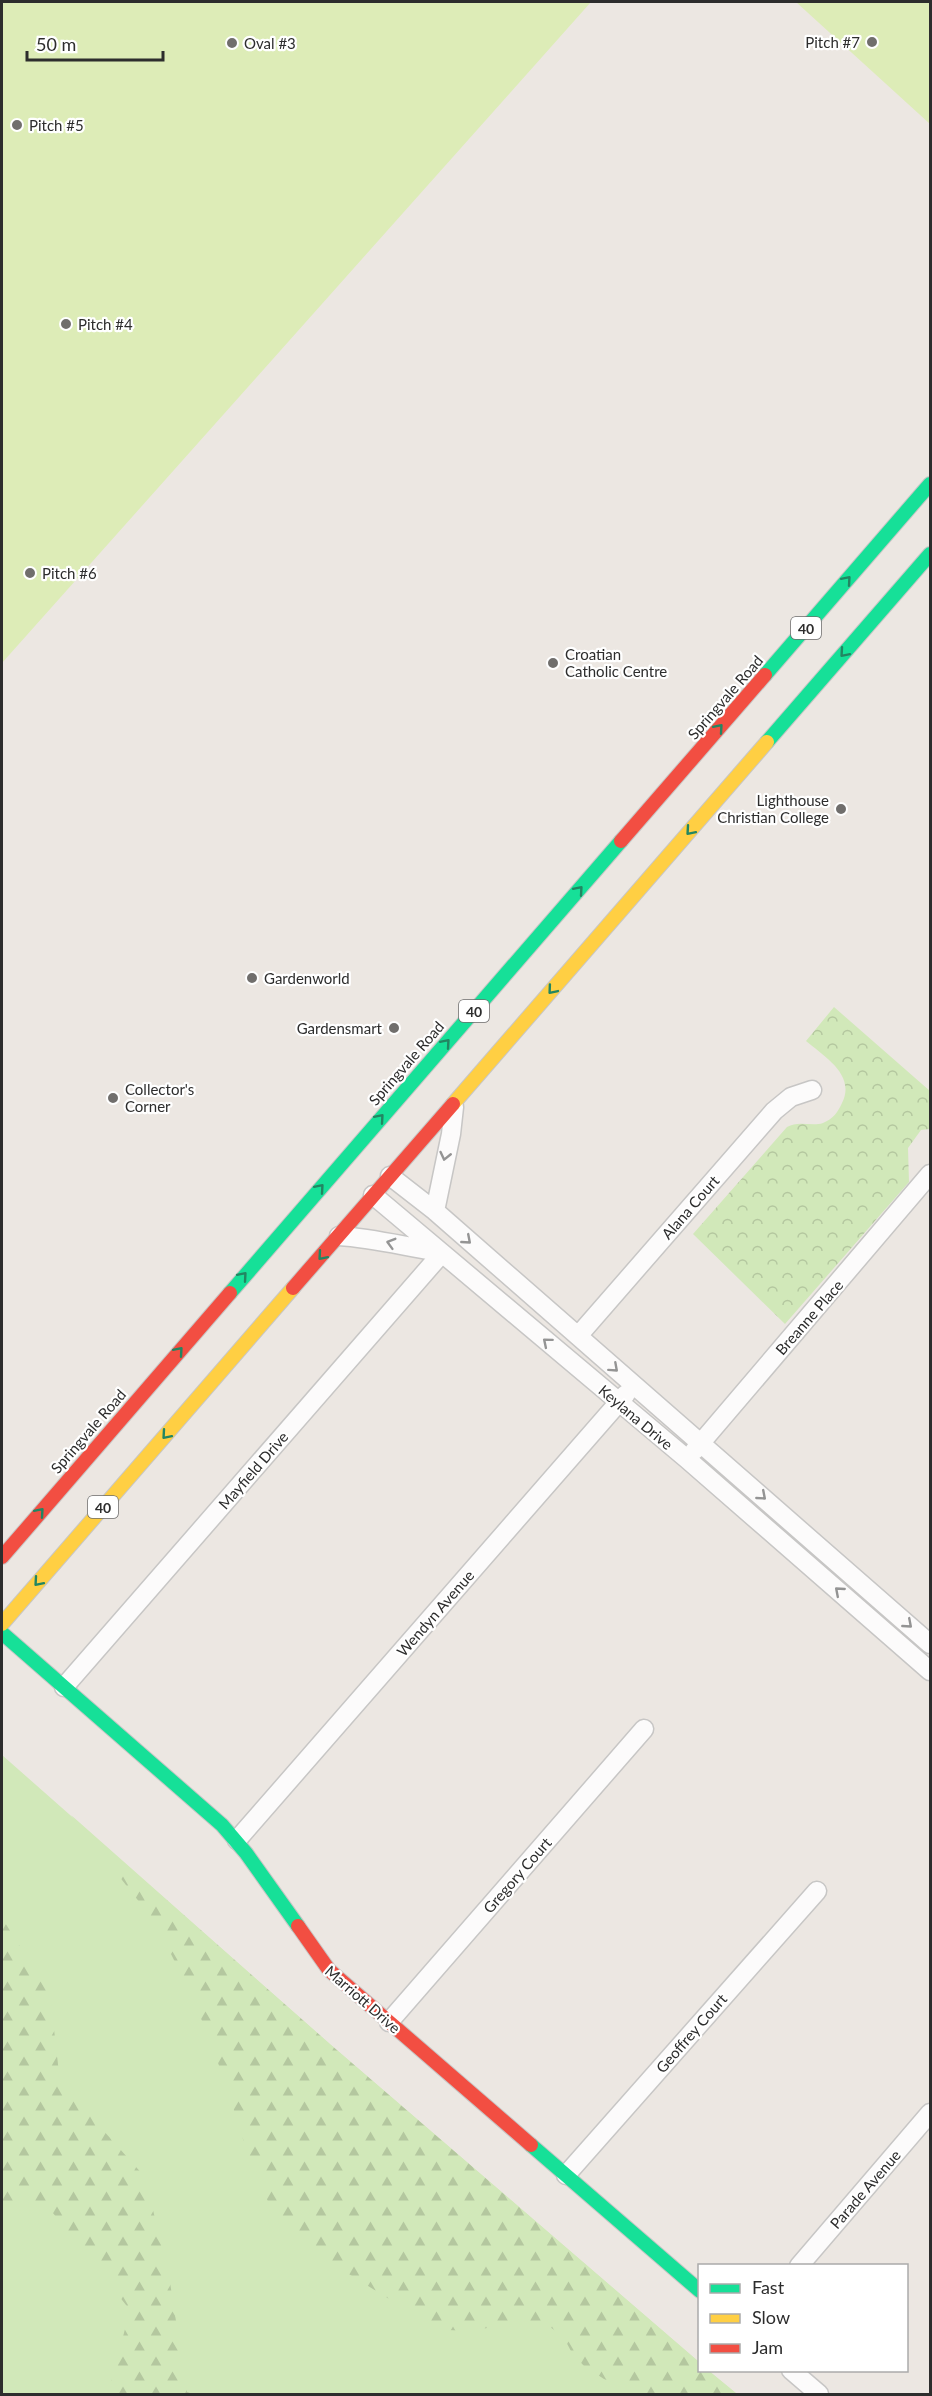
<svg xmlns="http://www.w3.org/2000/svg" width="932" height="2396" font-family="Lato,sans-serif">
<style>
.grass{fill:#d1e8b9}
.forest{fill:url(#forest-firs)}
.park{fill:url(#park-crowns)}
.pitch{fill:#ddecb7}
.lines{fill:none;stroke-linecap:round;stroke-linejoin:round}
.street-casing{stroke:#c7c6c5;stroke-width:21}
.fast-casing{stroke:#c7c6c5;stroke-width:16}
.slow-casing{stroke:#c7c6c5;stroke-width:16}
.jam-casing{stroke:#c7c6c5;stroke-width:16}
.street{stroke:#fcfbfb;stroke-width:18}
.fast{stroke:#16e098;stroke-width:14}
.slow{stroke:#ffcf43;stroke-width:14}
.jam{stroke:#f24e42;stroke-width:14}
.oneway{stroke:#228662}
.oneway2{stroke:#949494}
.poi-dot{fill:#706e6c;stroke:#fff;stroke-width:2}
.labels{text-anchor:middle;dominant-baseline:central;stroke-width:4.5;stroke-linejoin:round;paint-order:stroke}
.shield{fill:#fff;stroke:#6c6c6c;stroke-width:1.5}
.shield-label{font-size:14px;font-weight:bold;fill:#2d2d2d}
.poi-label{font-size:15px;fill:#2d2d2d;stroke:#fff;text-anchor:start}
.street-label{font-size:15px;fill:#2d2d2d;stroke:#fff}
</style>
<defs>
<pattern id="forest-firs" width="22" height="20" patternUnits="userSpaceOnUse" patternTransform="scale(1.5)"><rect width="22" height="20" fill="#d1e8b9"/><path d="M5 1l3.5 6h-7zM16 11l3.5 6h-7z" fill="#b4c79f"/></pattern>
<pattern id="park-crowns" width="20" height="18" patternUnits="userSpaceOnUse" patternTransform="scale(1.5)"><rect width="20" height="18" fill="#d1e8b9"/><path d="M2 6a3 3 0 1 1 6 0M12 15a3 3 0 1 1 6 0" fill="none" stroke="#b4c79f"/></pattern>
</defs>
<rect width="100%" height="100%" fill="#ece7e2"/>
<!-- grass -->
<path class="grass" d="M2 1755 331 2045 699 2362 700 2370 709 2371 737 2394H2Z"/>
<!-- forest -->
<path class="forest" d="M71 1815 331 2045 699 2362 700 2370 709 2371 737 2394H643L604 2379 584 2366 572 2353 563 2336 550 2327 533 2322 502 2325 472 2331 447 2330 410 2312 323 2258 292 2235 273 2213 249 2158 223 2076 194 2000 155 1922Z
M2 1918 50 1994 59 2073 102 2129 145 2177 169 2276 187 2392 193 2394H108L130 2310 45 2203 2 2207Z"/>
<!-- park -->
<path class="park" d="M834 1007 930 1091V1129L921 1130 908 1148 909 1182 785 1324 693 1234 787 1127C799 1120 811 1127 823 1123 833 1119 838 1112 842 1103 856 1075 825 1057 806 1041Z"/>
<!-- pitch -->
<path class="pitch" d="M2 2H591L2 663Z
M796 2H930V124Z"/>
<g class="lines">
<defs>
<path id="street" d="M390 1176 435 1211 930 1644
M373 1195 687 1459 930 1671
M435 1211 451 1134 454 1107
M339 1236C374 1238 406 1247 440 1252
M578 1336 774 1111 791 1097 812 1090
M694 1451 930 1174
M64 1687 442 1253
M237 1840 626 1394
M389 2022 644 1729
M566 2175 817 1891
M799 2266 930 2113
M791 2370 819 2394"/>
<path id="fast" d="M765 675 930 484
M767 742 930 554
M230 1293 621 841
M2 1633 222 1825 246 1853 298 1926
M531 2145 700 2291"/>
<path id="slow" d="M453 1104 767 742
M2 1624 293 1288"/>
<path id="jam" d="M621 841 765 675
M293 1288 453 1104
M2 1557 230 1293
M298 1926 329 1970 531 2145"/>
</defs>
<!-- street casing -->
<use href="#street" class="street-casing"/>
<!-- fast casing -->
<use href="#fast" class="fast-casing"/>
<!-- slow casing -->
<use href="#slow" class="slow-casing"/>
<!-- jam casing -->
<use href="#jam" class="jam-casing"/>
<!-- street -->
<use href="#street" class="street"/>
<!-- fast -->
<use href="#fast" class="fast"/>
<!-- slow -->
<use href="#slow" class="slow"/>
<!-- jam -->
<use href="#jam" class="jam"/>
</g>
<!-- one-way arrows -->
<defs><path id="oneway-chevron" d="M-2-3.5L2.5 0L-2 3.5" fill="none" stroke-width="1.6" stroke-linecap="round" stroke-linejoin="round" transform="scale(1.5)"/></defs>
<g class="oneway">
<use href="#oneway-chevron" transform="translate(847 580) rotate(-49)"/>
<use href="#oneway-chevron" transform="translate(844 653) rotate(131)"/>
<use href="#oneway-chevron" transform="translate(719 728) rotate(-49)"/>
<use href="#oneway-chevron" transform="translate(690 831) rotate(131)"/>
<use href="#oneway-chevron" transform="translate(579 890) rotate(-49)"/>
<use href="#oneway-chevron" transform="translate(552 990) rotate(130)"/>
<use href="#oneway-chevron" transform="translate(446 1043) rotate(-49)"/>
<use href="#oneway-chevron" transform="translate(380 1118) rotate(-49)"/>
<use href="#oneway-chevron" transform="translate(320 1188) rotate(-49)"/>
<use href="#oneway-chevron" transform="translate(322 1256) rotate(131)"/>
<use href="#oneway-chevron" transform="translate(243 1276) rotate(-49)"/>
<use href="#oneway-chevron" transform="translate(179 1351) rotate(-49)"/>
<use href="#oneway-chevron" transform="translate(166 1435) rotate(131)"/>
<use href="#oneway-chevron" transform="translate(40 1512) rotate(-49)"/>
<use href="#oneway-chevron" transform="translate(38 1582) rotate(131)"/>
</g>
<g class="oneway2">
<use href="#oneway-chevron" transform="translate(445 1156) rotate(103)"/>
<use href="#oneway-chevron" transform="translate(467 1240) rotate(41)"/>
<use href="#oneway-chevron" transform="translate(391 1243) rotate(-164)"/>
<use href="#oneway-chevron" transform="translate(547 1342) rotate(-140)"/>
<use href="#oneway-chevron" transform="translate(614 1368) rotate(42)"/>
<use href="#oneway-chevron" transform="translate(762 1496) rotate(41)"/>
<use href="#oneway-chevron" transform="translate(839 1591) rotate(-139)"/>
<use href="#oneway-chevron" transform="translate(908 1624) rotate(41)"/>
</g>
<!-- markers -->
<g class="poi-dot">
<circle cx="872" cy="42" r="6"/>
<circle cx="232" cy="43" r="6"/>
<circle cx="17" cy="125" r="6"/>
<circle cx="66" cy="324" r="6"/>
<circle cx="30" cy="573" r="6"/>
<circle cx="553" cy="663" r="6"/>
<circle cx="841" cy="809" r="6"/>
<circle cx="252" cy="978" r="6"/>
<circle cx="394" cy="1028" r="6"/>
<circle cx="113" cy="1098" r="6"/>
</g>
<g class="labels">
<!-- shield labels -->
<g class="shield">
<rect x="791" y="617" width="30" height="22" rx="4.5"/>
<rect x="459" y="1000" width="30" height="22" rx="4.5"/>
<rect x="88" y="1496" width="30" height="22" rx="4.5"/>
</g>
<g class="shield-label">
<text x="806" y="628">40</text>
<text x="474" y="1011">40</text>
<text x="103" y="1507">40</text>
</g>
<!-- poi labels -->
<g class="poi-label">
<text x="860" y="42" text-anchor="end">Pitch #7</text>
<text x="244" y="43">Oval #3</text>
<text x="29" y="125">Pitch #5</text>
<text x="78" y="324">Pitch #4</text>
<text x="42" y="573">Pitch #6</text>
<text x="565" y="654">Croatian<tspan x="565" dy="17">Catholic Centre</tspan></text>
<text x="829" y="800" text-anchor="end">Lighthouse<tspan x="829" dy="17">Christian College</tspan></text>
<text x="264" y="978">Gardenworld</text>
<text x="382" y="1028" text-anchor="end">Gardensmart</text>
<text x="125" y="1089">Collector's<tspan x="125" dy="17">Corner</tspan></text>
</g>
<!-- street labels -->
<g class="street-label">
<text transform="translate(725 697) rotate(-49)">Springvale Road</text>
<text transform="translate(406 1063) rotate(-49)">Springvale Road</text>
<text transform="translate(690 1207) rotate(-49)">Alana Court</text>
<text transform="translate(809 1317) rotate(-49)">Breanne Place</text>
<text transform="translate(636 1417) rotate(40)">Keylana Drive</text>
<text transform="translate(88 1431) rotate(-49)">Springvale Road</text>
<text transform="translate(253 1470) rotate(-49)">Mayfield Drive</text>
<text transform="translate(435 1613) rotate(-49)">Wendyn Avenue</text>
<text transform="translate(517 1875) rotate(-49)">Gregory Court</text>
<text transform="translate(363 1999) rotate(41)">Marriott Drive</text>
<text transform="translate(691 2033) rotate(-49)">Geoffrey Court</text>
<text transform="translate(865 2189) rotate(-49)">Parade Avenue</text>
</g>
</g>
<!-- border -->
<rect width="932" height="2396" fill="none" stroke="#2d2d2d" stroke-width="6"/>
<!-- legend -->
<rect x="698" y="2264" width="210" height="108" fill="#ffffff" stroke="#ababab" stroke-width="1.5"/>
<rect x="710" y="2284" width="30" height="9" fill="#16e098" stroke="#ababab" stroke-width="1.5"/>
<text x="752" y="2294" font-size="18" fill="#2d2d2d">Fast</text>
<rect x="710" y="2314" width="30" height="9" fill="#ffcf43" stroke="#ababab" stroke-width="1.5"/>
<text x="752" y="2324" font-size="18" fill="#2d2d2d">Slow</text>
<rect x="710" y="2344" width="30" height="9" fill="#f24e42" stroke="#ababab" stroke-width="1.5"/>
<text x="752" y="2354" font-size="18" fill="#2d2d2d">Jam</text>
<!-- scale -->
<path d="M27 51v9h136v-9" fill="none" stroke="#2d2d2d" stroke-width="3"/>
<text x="36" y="51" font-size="18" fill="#2d2d2d" stroke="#ffffff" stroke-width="4.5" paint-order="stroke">50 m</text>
</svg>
